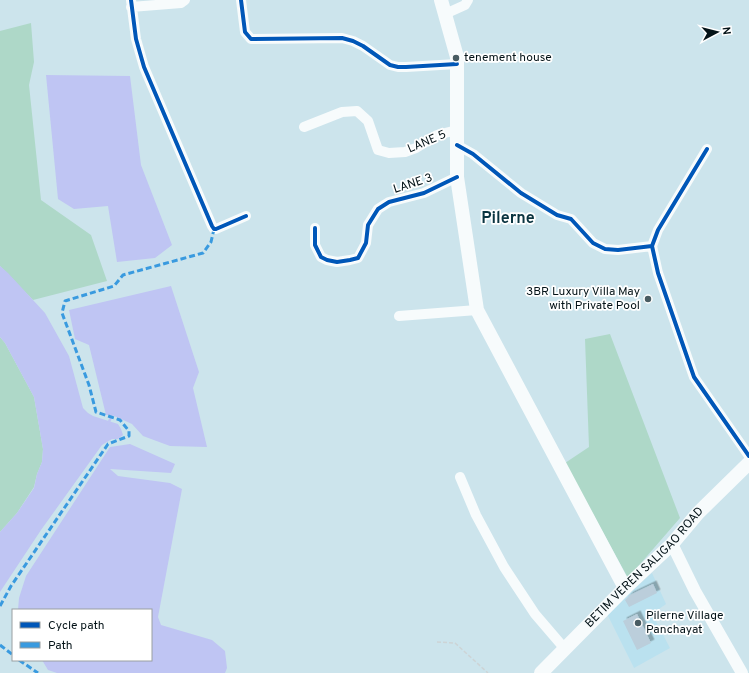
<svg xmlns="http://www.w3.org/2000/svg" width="749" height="673" font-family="Overpass,sans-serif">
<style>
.built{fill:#bae1ef}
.green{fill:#aed8c8}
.water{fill:#bfc5f3}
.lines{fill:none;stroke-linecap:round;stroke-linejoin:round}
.stream{stroke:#bfc5f3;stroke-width:2.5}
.building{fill:#bbcedb;filter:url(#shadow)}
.path{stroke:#cdd4d6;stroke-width:1.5;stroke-dasharray:4 2;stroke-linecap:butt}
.minor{stroke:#f7fbfc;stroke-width:10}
.tertiary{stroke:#f7fbfc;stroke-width:12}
.secondary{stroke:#f7fbfc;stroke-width:14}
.quiet{stroke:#399adf;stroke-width:3;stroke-dasharray:6 3;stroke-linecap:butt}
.cycleway-casing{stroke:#fff;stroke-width:6}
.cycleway{stroke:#0057b8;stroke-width:4}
.poi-dot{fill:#495c62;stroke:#fff;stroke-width:1.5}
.labels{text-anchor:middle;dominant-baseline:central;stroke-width:3.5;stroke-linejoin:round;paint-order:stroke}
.poi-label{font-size:12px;fill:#031217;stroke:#fff;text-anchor:start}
.street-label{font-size:12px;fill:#031217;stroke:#fff}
.district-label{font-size:16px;font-weight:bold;fill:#0b3541;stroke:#fff}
</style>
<defs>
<filter id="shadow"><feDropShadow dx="3.5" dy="-3.5" stdDeviation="0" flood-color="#0004"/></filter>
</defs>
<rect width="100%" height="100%" fill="#cce4ec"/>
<!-- built -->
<path class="built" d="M652 573 666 604 652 614 670 648 634 668 607 614Z"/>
<!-- green -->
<path class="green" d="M31 23 34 62 29 85 41 200 91 235 107 281 33 300 0 266V31Z
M610 334 680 518 628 578 565 463 589 447 585 339Z
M0 337 5 343 34 397 43 449 42 462 37 474 34 487 17 513 0 532Z"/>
<!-- water -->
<path class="water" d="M46 75 130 76 141 165 172 245 155 258 117 262 108 206 74 209 58 199Z
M0 266 8 273 45 313 69 356 83 408 88 413 93 416 118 424 121 429 123 435 118 439H112L102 445 41 530 0 592V532L17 513 34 488 37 474 42 462 43 449 34 397 5 343 0 337Z
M171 286 199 372 193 388 207 447 170 446 143 436 132 424 112 415H106L89 345 75 339 69 310Z
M130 444 175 464 171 473 110 469 118 476 170 483 182 489 158 617 161 625 212 640 225 651 227 668 225 673H57L48 670 42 660H151V610H18L19 598 26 576 110 447Z"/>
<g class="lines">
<!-- stream -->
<path class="stream" d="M108 424 112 415"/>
</g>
<!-- building -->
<path class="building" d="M653 584 657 593 629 607 625 600 630 595Z
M637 614 651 643 637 650 623 621Z"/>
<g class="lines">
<!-- path -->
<path class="path" d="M437 642 455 643 488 673"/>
<!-- minor -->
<path class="minor" d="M131 0 136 39 144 67 212 226 214 229H216L246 216
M241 0 245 32 251 39 342 38 353 41 363 46 390 65 398 67H406L457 64
M131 7 181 3 185 0
M445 14 465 5 468 0
M304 127 342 112 357 111 368 121 378 150 389 153 405 152 416 148 437 135 457 130
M457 145 473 154 521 193 557 215 571 219 593 243 605 249 618 250 652 246
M707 149 658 230 652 246 658 273 694 377 749 456
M315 228V245L321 257 327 260 337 262 350 260 358 258 366 243 368 225 378 209 389 202 424 193 457 177
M399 316 477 310
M460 477 476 515 504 567 535 614 565 649"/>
<!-- tertiary -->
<path class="tertiary" d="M672 544 695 591 742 673"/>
<!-- secondary -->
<g class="secondary">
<path d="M441 0 457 57V177L477 310 625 588"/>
<path id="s1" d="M541 673 625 588 672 544 698 513 749 463"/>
</g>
<!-- quiet -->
<path class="quiet" d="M0 606 11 586 108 444 129 436V431L120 420 96 412 89 385 62 313 65 301 114 286 123 275 203 253 211 242 214 229
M0 645 13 655
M19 660 38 673"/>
<defs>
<path id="cycleway" d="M131 0 136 39 144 67 212 226 214 229H216L246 216
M241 0 245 32 251 39 342 38 353 41 363 46 390 65 398 67H406L457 64
M457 145 473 154 521 193 557 215 571 219 593 243 605 249 618 250 652 246
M707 149 658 230 652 246 658 273 694 377 749 456
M315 228V245L321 257 327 260 337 262 350 260 358 258 366 243 368 225 378 209 389 202 424 193 457 177"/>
</defs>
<!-- cycleway casing -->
<use href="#cycleway" class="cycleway-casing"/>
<!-- cycleway -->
<use href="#cycleway" class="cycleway"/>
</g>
<!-- markers -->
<g class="poi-dot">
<circle cx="456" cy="58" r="4"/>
<circle cx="648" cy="299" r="4"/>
<circle cx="638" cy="623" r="4"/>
</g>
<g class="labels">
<!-- poi labels -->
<g class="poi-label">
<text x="464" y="58">tenement house</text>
<text x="640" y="292" text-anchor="end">3BR Luxury Villa May<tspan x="640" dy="14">with Private Pool</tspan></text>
<text x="646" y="616">Pilerne Village<tspan x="646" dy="14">Panchayat</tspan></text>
</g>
<!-- street labels -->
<g class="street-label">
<text transform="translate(427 142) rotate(-23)">LANE 5</text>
<text transform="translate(413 184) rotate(-18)">LANE 3</text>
<text stroke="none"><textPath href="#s1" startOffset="148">BETIM VEREN SALIGAO ROAD</textPath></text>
</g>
<!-- district labels -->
<g class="district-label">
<text x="508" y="219">Pilerne</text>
</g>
</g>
<!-- legend -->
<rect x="12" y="609" width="140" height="52" fill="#ffffff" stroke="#9aa0a2"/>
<rect x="20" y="622" width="20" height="6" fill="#0057b8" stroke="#9aa0a2"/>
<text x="48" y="629" font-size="12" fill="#031217">Cycle path</text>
<rect x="20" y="642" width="20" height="6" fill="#399adf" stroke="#9aa0a2"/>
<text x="48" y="649" font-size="12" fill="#031217">Path</text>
<!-- north arrow -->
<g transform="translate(717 32) rotate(83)" stroke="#ffffff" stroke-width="3" paint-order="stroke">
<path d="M0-3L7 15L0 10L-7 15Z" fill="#031217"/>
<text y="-6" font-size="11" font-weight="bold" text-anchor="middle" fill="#031217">N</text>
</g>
</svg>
